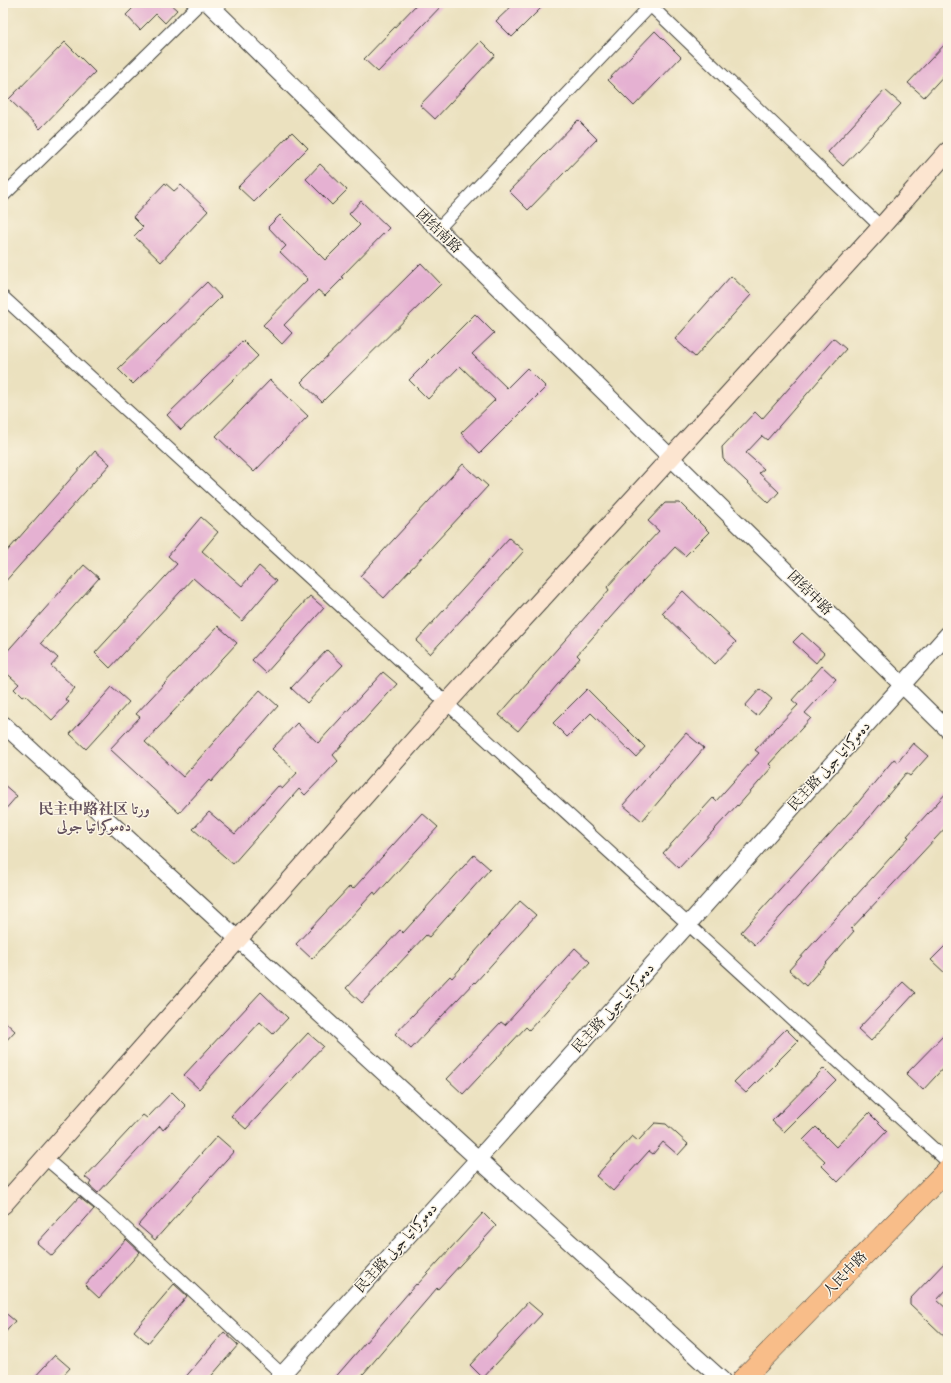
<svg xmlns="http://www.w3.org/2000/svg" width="951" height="1383" font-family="'IM FELL French Canon',Amiri,'Noto Serif SC',serif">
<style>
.building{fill:#e5b1d2}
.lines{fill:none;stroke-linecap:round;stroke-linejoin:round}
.minor-casing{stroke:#3b3a34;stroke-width:14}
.tertiary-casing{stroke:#3b3a34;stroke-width:18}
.secondary-casing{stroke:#3b3a34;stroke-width:20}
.trunk-casing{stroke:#3b3a34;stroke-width:22}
.minor{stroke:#fff;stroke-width:12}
.tertiary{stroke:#fff;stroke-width:16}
.secondary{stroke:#fce5d0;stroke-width:18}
.trunk{stroke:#f8bd89;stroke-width:21}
.labels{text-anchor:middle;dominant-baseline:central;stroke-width:3;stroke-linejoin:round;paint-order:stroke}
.street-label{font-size:14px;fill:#1c1c1c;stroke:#fcf5e5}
.neighbourhood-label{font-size:15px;font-weight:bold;fill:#62505c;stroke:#fcf5e5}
</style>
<rect width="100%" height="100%" fill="#fcf5e5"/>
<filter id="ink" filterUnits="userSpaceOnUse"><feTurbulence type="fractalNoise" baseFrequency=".025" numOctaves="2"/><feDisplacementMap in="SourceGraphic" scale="8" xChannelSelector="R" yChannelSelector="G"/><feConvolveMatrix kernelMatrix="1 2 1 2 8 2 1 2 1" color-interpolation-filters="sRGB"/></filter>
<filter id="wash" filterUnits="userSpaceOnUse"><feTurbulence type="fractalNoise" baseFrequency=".012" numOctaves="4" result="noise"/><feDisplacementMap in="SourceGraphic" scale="16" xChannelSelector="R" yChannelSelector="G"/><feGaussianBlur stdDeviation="0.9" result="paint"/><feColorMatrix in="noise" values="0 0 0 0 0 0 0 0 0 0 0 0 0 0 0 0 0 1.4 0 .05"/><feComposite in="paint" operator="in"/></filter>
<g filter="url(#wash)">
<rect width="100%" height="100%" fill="#ebe1bf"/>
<g id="blocks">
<!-- building -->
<path class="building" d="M138 3H169L177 10 165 23 156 14 140 30 126 15Z
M418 3H444L378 72 364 59Z
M515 3H546L512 37 496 21Z
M655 31 681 57 634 106 608 80Z
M481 41 495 55 435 119 420 105Z
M948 41V71L924 97 908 83Z
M65 42 95 72 40 129 9 99Z
M885 90 901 104 843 166 828 152Z
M578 120 597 139 528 210 509 191Z
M292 132 308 148 254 202 238 187Z
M320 164 347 190 332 205 306 179Z
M165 183 174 191 181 185 208 211 161 262 134 236 143 227 133 217Z
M361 201 389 228 341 277 343 278 325 296 318 290 284 325 292 333 282 344 263 325 308 279 280 252 286 246 268 227 280 215 325 260 360 225 349 214Z
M421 263 441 284 322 402 301 382Z
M731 276 751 295 695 357 675 339Z
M207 282 221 297 133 384 118 369Z
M475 314 494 333 472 354 507 388 527 368 546 387 480 453 461 433 495 400 460 366 428 399 409 380Z
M833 338 846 349 767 440 762 436 746 453 764 469 759 473 779 492 769 503 723 459 722 447 755 412 762 419Z
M243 341 258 356 181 430 167 415Z
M270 380 308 416 254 472 216 436Z
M95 451 110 464 3 584V556Z
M463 464 488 486 384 598 360 576Z
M665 503H680L709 532 685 556 675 547 642 582 577 655 580 658 518 731 499 715 609 590 607 587 659 531 648 521Z
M201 517 218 532 202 551 242 586 259 566 276 581 242 621 193 578 110 668 95 653 177 564 168 556Z
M509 538 524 551 430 654 416 641Z
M84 565 99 578 41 643 58 658 51 666 75 688 65 699 69 702 52 720 25 695 22 697 14 689 19 684 3 670V656Z
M683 591 736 642 715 664 662 613Z
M310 596 324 608 266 673 252 660Z
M218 626 237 643 145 742 183 777 260 690 278 706 211 782 209 780 179 813 110 749 140 717 136 714Z
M802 633 824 653 816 663 793 642Z
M327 650 343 665 307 703 291 688Z
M822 666 836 679 805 713 811 718 769 764 772 767 738 806 737 805 679 868 663 853 713 798 716 801 759 753 755 750 798 705 792 700Z
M383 672 397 684 333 755 338 761 305 795 299 789 233 864 193 829 209 812 235 834 278 786 282 789 297 773 272 749 297 723 318 743Z
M112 687 129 702 86 749 70 734Z
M587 689 645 747 636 757 591 713 567 737 553 723Z
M760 689 772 699 757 716 745 706Z
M686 733 704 748 642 821 623 805Z
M913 743 928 756 910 776 906 773 870 817 755 945 741 932 856 805 894 759 898 762Z
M3 784 17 796 3 812Z
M948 791V825L851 929 854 931 806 986 789 970 909 837 907 836Z
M422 813 438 827 376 895 374 892 312 959 296 944 350 886 353 889Z
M474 855 490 869 429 937 426 935 362 1003 346 988 400 930 403 933Z
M520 901 536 915 475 983 474 982 411 1049 395 1034 450 976 452 978Z
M948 943V976L931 960Z
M575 948 590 962 529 1030 526 1027 463 1094 447 1079 501 1022 505 1025Z
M903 982 915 993 871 1041 858 1029Z
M261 992 288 1018 273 1034 260 1022 199 1089 184 1075Z
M3 1020 15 1031 3 1044Z
M786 1029 798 1041 746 1093 734 1082Z
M948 1031V1063L923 1090 906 1074Z
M308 1033 323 1046 246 1129 231 1116Z
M824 1068 836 1080 784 1132 772 1121Z
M172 1092 186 1106 163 1130 160 1126 98 1193 89 1185 91 1182 85 1177 143 1115 147 1118Z
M869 1113 887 1131 838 1182 821 1165 825 1161 803 1140 816 1127 836 1147Z
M655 1123 666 1124 688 1144 678 1155 663 1142 653 1154 649 1151 613 1191 596 1176 632 1136 638 1141Z
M217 1136 234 1151 155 1240 138 1225Z
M79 1197 94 1209 52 1256 37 1243Z
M483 1213 496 1226 438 1289 437 1288 358 1380H333L416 1284 417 1285Z
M126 1239 140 1252 99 1298 85 1285Z
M948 1259V1288L937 1300 948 1310V1340L910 1304V1299Z
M174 1284 187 1296 148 1343 134 1331Z
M528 1302 542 1314 483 1378 470 1365Z
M3 1311 15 1321 3 1335Z
M224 1332 238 1345 208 1380H183Z
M55 1355 70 1368 59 1380H32Z"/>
</g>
</g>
<g filter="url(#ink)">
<use href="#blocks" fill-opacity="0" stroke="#3b3a34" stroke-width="1"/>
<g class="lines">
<defs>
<path id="minor" d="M651 6 881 227
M3 196 200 3
M437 230 653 3
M3 297 948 1162
M45 1158 105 1209 288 1380"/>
<path id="tertiary" d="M208 3C454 246 702 487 948 730
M3 724 478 1159 722 1380
M277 1380 478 1159 948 634"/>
<path id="secondary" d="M3 1205 446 704 881 227 948 151"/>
<path id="trunk" d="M742 1380 948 1169"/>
</defs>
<!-- minor casing -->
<use href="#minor" class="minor-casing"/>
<!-- tertiary casing -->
<use href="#tertiary" class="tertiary-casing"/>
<!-- secondary casing -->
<use href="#secondary" class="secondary-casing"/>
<!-- trunk casing -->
<use href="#trunk" class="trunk-casing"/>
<!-- minor -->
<use href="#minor" class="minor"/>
<!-- tertiary -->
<use href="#tertiary" class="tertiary"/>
<!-- secondary -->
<use href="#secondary" class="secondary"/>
<!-- trunk -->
<use href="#trunk" class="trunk"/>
</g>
</g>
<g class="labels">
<!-- street labels -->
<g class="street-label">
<text transform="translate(439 231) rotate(44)">团结南路</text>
<text transform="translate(810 593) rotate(45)">团结中路</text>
<text transform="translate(829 766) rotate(-48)">民主路 دەموكراتيا جولى</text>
<text transform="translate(613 1008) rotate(-48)">民主路 دەموكراتيا جولى</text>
<text transform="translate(396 1248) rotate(-48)">民主路 دەموكراتيا جولى</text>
<text transform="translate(845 1274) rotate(-46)">人民中路</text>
</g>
<!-- neighbourhood labels -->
<g class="neighbourhood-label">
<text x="94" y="809">民主中路社区 ورتا<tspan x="94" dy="17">دەموكراتيا جولى</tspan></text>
</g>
</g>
<!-- margin -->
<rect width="951" height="1383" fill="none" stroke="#fcf5e5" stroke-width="16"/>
</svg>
